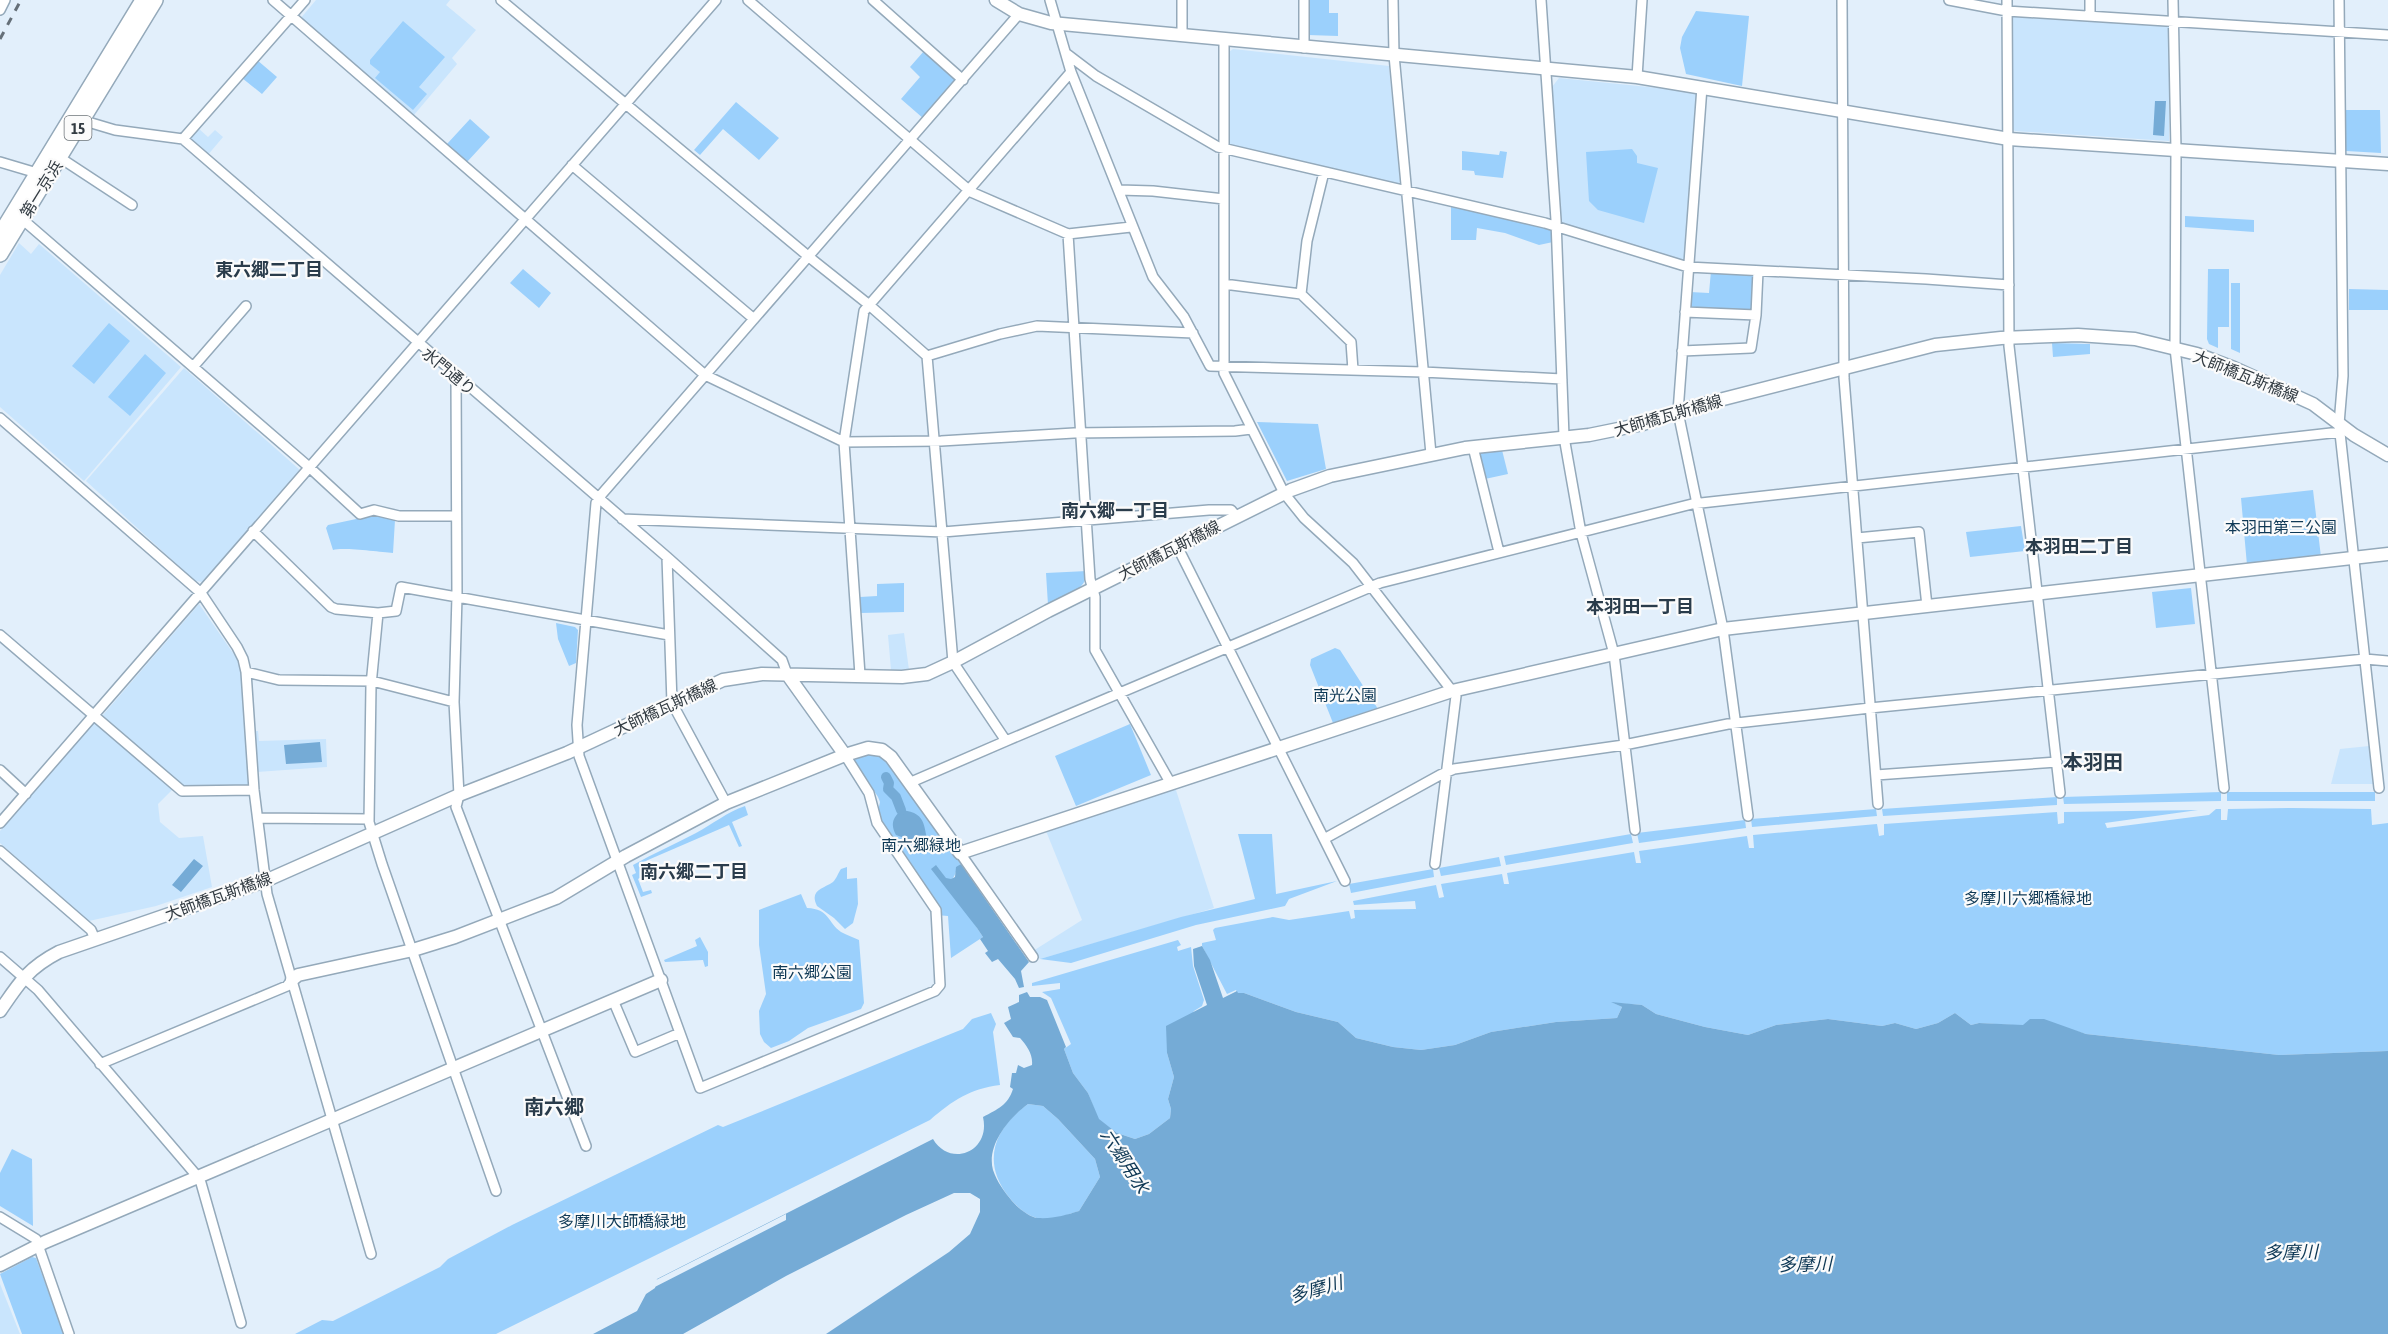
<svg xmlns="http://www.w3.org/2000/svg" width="2388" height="1334" font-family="'Asap Condensed','Noto Sans JP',sans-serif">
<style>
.built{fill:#c9e5fd}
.green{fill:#9bd0fc}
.water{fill:#75abd6;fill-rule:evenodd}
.pier{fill:#e2effb}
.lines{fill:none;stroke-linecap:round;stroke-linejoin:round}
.canal{stroke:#75abd6;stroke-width:10}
.minor-casing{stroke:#94a9ba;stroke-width:12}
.tertiary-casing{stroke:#94a9ba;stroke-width:15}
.trunk-casing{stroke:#94a9ba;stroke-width:18}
.minor{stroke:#fff;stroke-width:9}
.tertiary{stroke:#fff;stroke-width:12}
.trunk{stroke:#fff;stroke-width:15}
.rail{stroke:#656f78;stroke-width:3;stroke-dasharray:8 8;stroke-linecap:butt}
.labels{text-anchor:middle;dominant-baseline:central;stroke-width:4.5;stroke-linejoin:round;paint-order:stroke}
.shield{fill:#fbfbfb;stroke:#6e757a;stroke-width:1.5}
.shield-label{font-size:15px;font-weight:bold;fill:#323b42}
.street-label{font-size:16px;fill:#323b42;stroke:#fbfbfb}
.park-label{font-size:16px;fill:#0f3956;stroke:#fbfbfb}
.neighbourhood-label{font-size:18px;font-weight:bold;fill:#2a3c4b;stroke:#fbfbfb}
.water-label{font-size:18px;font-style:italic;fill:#0e3855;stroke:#fbfbfb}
.quarter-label{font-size:20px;font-weight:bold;fill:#2a3c4b;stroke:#fbfbfb}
</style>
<rect width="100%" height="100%" fill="#e2effb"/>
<!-- built -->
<path class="built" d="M316 0H450L446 5 476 30 452 58 457 64 414 115 300 19Z
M2015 15 2167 24 2169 26V141L2015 131 2012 129V17Z
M1233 49 1389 66 1400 182 1394 187 1230 145 1227 143 1229 52Z
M1559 78 1698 92 1684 260 1560 224 1552 87Z
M198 128 208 137 215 130 223 137 207 156 187 140Z
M19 243 31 254 39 244 181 367 84 481 0 407V275Z
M184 368 301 471 203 582 195 581 86 481Z
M199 604 240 663 251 784 246 787 183 786 102 716Z
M904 633 909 670H891L888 635Z
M93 722 97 723 173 789 158 804 160 822 179 838 203 836 212 887 156 906 89 921 0 843V831Z
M255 731H258L259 741 326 739 327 767 257 772Z
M2369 746 2373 784H2331L2340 749Z
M1175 787 1214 908 1040 959 1033 951 1082 920 1046 831Z
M0 1284 20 1334H0Z"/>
<!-- green -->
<path class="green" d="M1308 0H1329V13H1338V36L1308 35Z
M1696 11 1749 16 1742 86 1686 74 1680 48 1682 37Z
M403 21 445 57 419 87 427 94 413 110 375 78 380 72 370 64V60Z
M924 51 958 80 924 119 901 99 920 77 910 67Z
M257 60 277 77 262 94 242 78Z
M736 102 779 138 759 160 723 129 700 155 694 150Z
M2346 110H2380L2381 153 2346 151Z
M470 119 490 137 467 162 447 144Z
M1632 149 1637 156V163L1658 168 1644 223 1598 210 1589 201 1586 152Z
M1462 151 1499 155 1500 151 1507 152 1503 178 1475 175 1474 171 1462 170Z
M1451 207 1544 226 1552 230 1553 242 1539 245 1505 233 1477 228 1476 240H1451Z
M2185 216 2254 220V232L2185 227Z
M523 269 551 293 539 308 510 283Z
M2208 269H2229V327H2218V348L2209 344 2207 339Z
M1711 271 1754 274V308L1751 311 1691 309 1690 292 1709 293Z
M2231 283H2240V353L2231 349Z
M2349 289 2388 290V310H2349Z
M109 323 130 341 94 384 72 366Z
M2052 343 2090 344V354L2053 357Z
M145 354 166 373 130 416 108 397Z
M1257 422 1318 424 1326 469 1287 481Z
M1502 450 1508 474 1485 479 1479 452Z
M2313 490 2321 557 2247 565 2241 498Z
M375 515 395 520 393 553C379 552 343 547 333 550L326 528 328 525Z
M2021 526 2025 551 1970 557 1966 532Z
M1087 571C1087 591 1063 597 1048 605L1046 573Z
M904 583V612L860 613V597L877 596V584Z
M2191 588 2195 624 2156 628 2152 592Z
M556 623 575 627 578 630 576 663 569 666 558 639Z
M1335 648 1340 650 1378 709 1333 723 1310 665 1311 659Z
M1130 724 1151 775 1076 806 1055 756Z
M870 753 883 754 961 864C955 868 957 875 951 880L946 879 936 865 983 937 951 958 948 916 936 915 877 816 880 802 878 797 854 760Z
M2221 792V801L2064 804 2063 797Z
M2227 792H2375V801H2227Z
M2057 797V805L1883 816 1882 809Z
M745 806 748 815 732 822 742 846 739 847 729 825 641 863 645 875 638 879 643 892 651 890 652 893 641 897 632 875 636 873 633 865C654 853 675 844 696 833 713 824 727 812 745 806Z
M2293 808 2371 809 2372 825 2388 823V1051L2279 1055 2086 1034 2066 1028 1979 1023 1971 1025 1955 1013 1938 1023 1916 1029 1895 1023 1882 1026 1828 1019 1776 1025 1748 1035 1705 1027 1656 1014 1642 1005 1614 1003 1622 1007 1617 1018 1556 1022 1491 1032 1455 1045 1421 1050 1393 1047 1356 1038 1338 1022 1296 1012 1244 993 1238 994 1236 990 1227 994 1202 946V943L1216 940 1213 930 1215 928 1273 917 1289 920 1349 911 1351 919 1355 918 1354 910 1416 909 1415 901 1354 905 1353 901 1436 885 1439 898 1444 897 1441 884 1502 874 1504 884H1509L1507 873 1634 852 1636 863H1641L1639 851 1747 836 1749 848H1754L1753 835 1877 824 1879 836 1884 835V824L2057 812 2058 824 2064 823V812L2198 810 2105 823 2107 828 2209 815 2216 809H2221V820H2227L2228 809Z
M1876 809 1877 816 1752 827 1751 819Z
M1745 820 1746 828 1639 843 1637 833Z
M1238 834H1272L1276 894 1337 881 1289 899 1285 906 1196 925 1071 963 1040 959 1181 917 1255 899Z
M1631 834 1633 843 1627 844 1506 865 1504 856Z
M1499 857 1501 866 1441 876 1439 868Z
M847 867V879L857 878 858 904 853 923 845 929 834 918 817 906C809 890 823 889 833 882 837 878 838 873 841 869Z
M1433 869 1434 877 1351 893 1349 884Z
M801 894 807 908C830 909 827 922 841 932 846 935 853 937 859 940L864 1003 861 1009 808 1028 789 1041 771 1048 764 1042 760 1034 759 1011 766 994 759 945V910Z
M700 937 708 952V966L705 967 703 960 665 962 664 960 697 946 695 940Z
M1178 940 1181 945 1177 947 1178 951 1191 947 1193 966 1204 1000 1202 1006 1194 1011 1167 1053 1174 1077 1168 1099 1171 1109 1170 1118 1149 1134 1135 1139 1117 1133 1098 1119 1088 1093 1073 1073 1064 1049 1071 1044 1051 998 1042 992 1060 989V983L1032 986V983Z
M991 1013 996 1024 993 1032 1000 1085C970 1089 953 1100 930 1120L496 1334H295L322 1320 333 1321 440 1267 448 1259 512 1225 718 1125 723 1127C803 1095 883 1061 963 1029L972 1019Z
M1028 1104 1043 1106 1058 1119 1095 1159 1100 1177 1079 1211C1066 1215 1047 1223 1034 1217 1025 1214 1015 1205 1009 1197 981 1162 994 1128 1028 1104Z
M12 1149 32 1159 33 1226 0 1206V1173Z
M32 1257 36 1258 64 1334H22L0 1274Z"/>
<!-- water -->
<path class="water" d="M2155 101H2166L2164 136 2153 135Z
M320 742 322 762 286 764 284 745Z
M901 810C931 813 921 830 931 849L924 854 915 842 896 835C890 824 893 818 901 810Z
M194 859 203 866 181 892 172 885Z
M961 864 1029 962 1021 971 1024 987 1019 988 1015 979 998 959 992 962 985 953 988 951 980 939 983 937 977 928 931 869 936 865 946 878 951 879 955 877 956 867Z
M1202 946 1210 960 1223 998 1237 991 1238 993H1244L1296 1012 1338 1022 1356 1038 1393 1047 1421 1050 1455 1045 1491 1032 1556 1022 1617 1018 1622 1007 1611 1002 1642 1005 1656 1014 1705 1027 1748 1035 1776 1025 1828 1019 1882 1026 1895 1023 1916 1029 1938 1023 1955 1013 1971 1025 1979 1023 2023 1025 2030 1019H2044L2086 1034 2279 1055 2388 1051V1334H826L949 1252 970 1234 980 1212V1199L970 1193H954L906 1215 786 1276 683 1334H593L637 1311 646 1294 655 1288 657 1279 933 1139C950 1168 991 1152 983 1117 998 1109 1008 1105 1013 1089L1010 1087 1012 1073H1016L1018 1065 1024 1068 1032 1065C1033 1054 1027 1046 1020 1038L1013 1037 1004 1023 1011 1019 1008 1007 1019 1002V995L1027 992 1030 997H1040L1047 1000 1066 1047 1064 1049 1073 1073 1088 1093 1099 1119 1117 1133 1135 1139 1149 1134 1170 1118 1171 1109 1168 1099 1174 1077 1167 1053 1166 1026 1207 1005 1194 966 1193 949ZM1028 1104 1043 1106 1058 1119 1095 1159 1100 1177 1079 1211C1066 1215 1053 1219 1038 1218 1030 1218 1017 1207 1012 1201 1004 1191 997 1182 993 1170 986 1145 1010 1117 1028 1104Z"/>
<!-- pier -->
<path class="pier" d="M786 1214V1220L643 1293 652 1286 654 1281Z"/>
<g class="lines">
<!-- canal -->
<path class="canal" d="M886 777 889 783 888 789 896 797 901 810"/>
<defs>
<path id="minor" d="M273 0 705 375 844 442 941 441 1074 433 1235 431 1251 429
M501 0 814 261 868 304 927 356 953 662 1006 741 909 783
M748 0 971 192 1068 234 1131 227
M873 0 963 80
M1050 0 1071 72 1153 277 1184 317 1210 366 1423 372 1562 379
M1182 0V36
M1304 0V48
M1393 0 1394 55 1431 454
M1541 0 1556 220 1564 437 1581 533 1614 654 1635 830
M1842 0 1844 378 1878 804
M1949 0 2007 11 2388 35
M2007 0 2009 346 2060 793
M2090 0V16
M2173 0 2176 150 2175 348 2224 788
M2339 0 2343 376 2339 424 2379 788
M0 10 5 0
M1224 40V373L1284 493 1304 518 1353 563 1456 696 1435 864
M1067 54 1096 76 1218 147 1545 223 1688 267 1926 279 2009 285
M1637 77 1642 0
M1702 87 1678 412 1723 629 1748 816
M78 119 115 130 183 139 667 557 782 660 787 674
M183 139 305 0
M65 161 132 205
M0 162 37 173
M572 165 754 319
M1324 172 1307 241 1301 294 1351 342 1353 370
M1119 190 1153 191 1224 199
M22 219 309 467 360 514 374 510 399 516H456
M1068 234 1090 579 1095 597V650L1171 784
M1224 284 1301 294
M1685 312 1756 315
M1682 351 1751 348 1756 315 1758 271
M927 356 1000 334 1037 326 1193 333
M193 367 246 306
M456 377 457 596 454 702 459 795 456 807 586 1146
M0 418 201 593 237 647 243 659 246 672 254 790 267 894 371 1254
M1473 447 1499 552
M622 519 943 532 1209 510H1231L1237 517
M253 531 331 607 336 609 378 613 371 685 369 822 382 864 496 1191
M1857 538 1919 532 1927 606
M1177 546 1324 839 1440 775 1454 769 1624 745 1728 724 1870 708 2365 659 2388 661
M667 557 672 703 726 803
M378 613 396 611 401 587 669 635
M0 635 182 791 254 790
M246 672 279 680 372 681 454 702
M860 675 844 442 864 311 1071 72
M1006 741 1380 583 1692 504 2340 432
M845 755 869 793 877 823 936 910 940 985 935 991 700 1088 579 756 577 725 596 503 601 495 1019 14
M0 770 26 794
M1876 775 2057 762
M258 818 369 819
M0 823 716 0
M1324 839 1345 881
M0 851 91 930 95 939
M960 853 1033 957
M0 957 38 990 197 1176 201 1183 241 1323
M613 1000 635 1052 680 1033
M100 1064 287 986 292 980
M0 1217 36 1239 69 1334"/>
<path id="tertiary" d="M996 0 1019 14 1051 23 1637 77 2009 139 2388 164
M787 674 845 755
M292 980 298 975 413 950 455 937 556 898 626 856 726 803 845 755 868 748 882 750 891 757 960 853 1452 691 1723 629 2388 554
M0 1011C19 983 28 968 59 952L265 881 459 795 567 753 723 680 762 674 902 677 927 674 953 662 1048 611 1291 490 1330 476 1465 448 1589 435 1643 424 1688 408 1935 345 2001 338 2078 335 2135 339 2197 354 2234 368 2313 404 2354 435 2388 455
M0 1265 45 1242 661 980"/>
<path id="trunk" d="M0 235 142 2
M0 254 155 0"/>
</defs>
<!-- minor casing -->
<use href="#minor" class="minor-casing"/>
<!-- tertiary casing -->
<use href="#tertiary" class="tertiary-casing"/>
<!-- trunk casing -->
<use href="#trunk" class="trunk-casing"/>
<!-- minor -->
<use href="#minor" class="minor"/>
<!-- tertiary -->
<use href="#tertiary" class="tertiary"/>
<!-- trunk -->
<use href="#trunk" class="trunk"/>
<!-- rail -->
<path class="rail" d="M0 39 21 0"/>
</g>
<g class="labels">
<!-- shield labels -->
<rect class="shield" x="64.5" y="116" width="27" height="24" rx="4.5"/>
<g class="shield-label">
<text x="78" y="128">15</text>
</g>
<!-- street labels -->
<g class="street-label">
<text transform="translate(41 189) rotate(-58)">第一京浜</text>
<text transform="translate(449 371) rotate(40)">水門通り</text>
<text transform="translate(2246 376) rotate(22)">大師橋瓦斯橋線</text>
<text transform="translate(1668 415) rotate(-16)">大師橋瓦斯橋線</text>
<text transform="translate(1169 550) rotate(-27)">大師橋瓦斯橋線</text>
<text transform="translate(665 707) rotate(-25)">大師橋瓦斯橋線</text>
<text transform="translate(218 896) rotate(-20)">大師橋瓦斯橋線</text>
</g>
<!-- park labels -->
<g class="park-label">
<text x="2281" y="527">本羽田第三公園</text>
<text x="1345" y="695">南光公園</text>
<text x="921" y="845">南六郷緑地</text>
<text x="2028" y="898">多摩川六郷橋緑地</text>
<text x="812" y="972">南六郷公園</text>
<text x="622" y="1221">多摩川大師橋緑地</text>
</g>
<!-- neighbourhood labels -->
<g class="neighbourhood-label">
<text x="269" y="269">東六郷二丁目</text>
<text x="1115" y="510">南六郷一丁目</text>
<text x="2079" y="546">本羽田二丁目</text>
<text x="1640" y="606">本羽田一丁目</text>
<text x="694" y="871">南六郷二丁目</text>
</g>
<!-- water labels -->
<g class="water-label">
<text transform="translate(1125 1161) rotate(57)">六郷用水</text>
<text transform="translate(2291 1252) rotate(-1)">多摩川</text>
<text transform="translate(1805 1264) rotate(-1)">多摩川</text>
<text transform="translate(1316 1289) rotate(-16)">多摩川</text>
</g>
<!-- quarter labels -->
<g class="quarter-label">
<text x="2093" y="761">本羽田</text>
<text x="554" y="1106">南六郷</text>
</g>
</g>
</svg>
